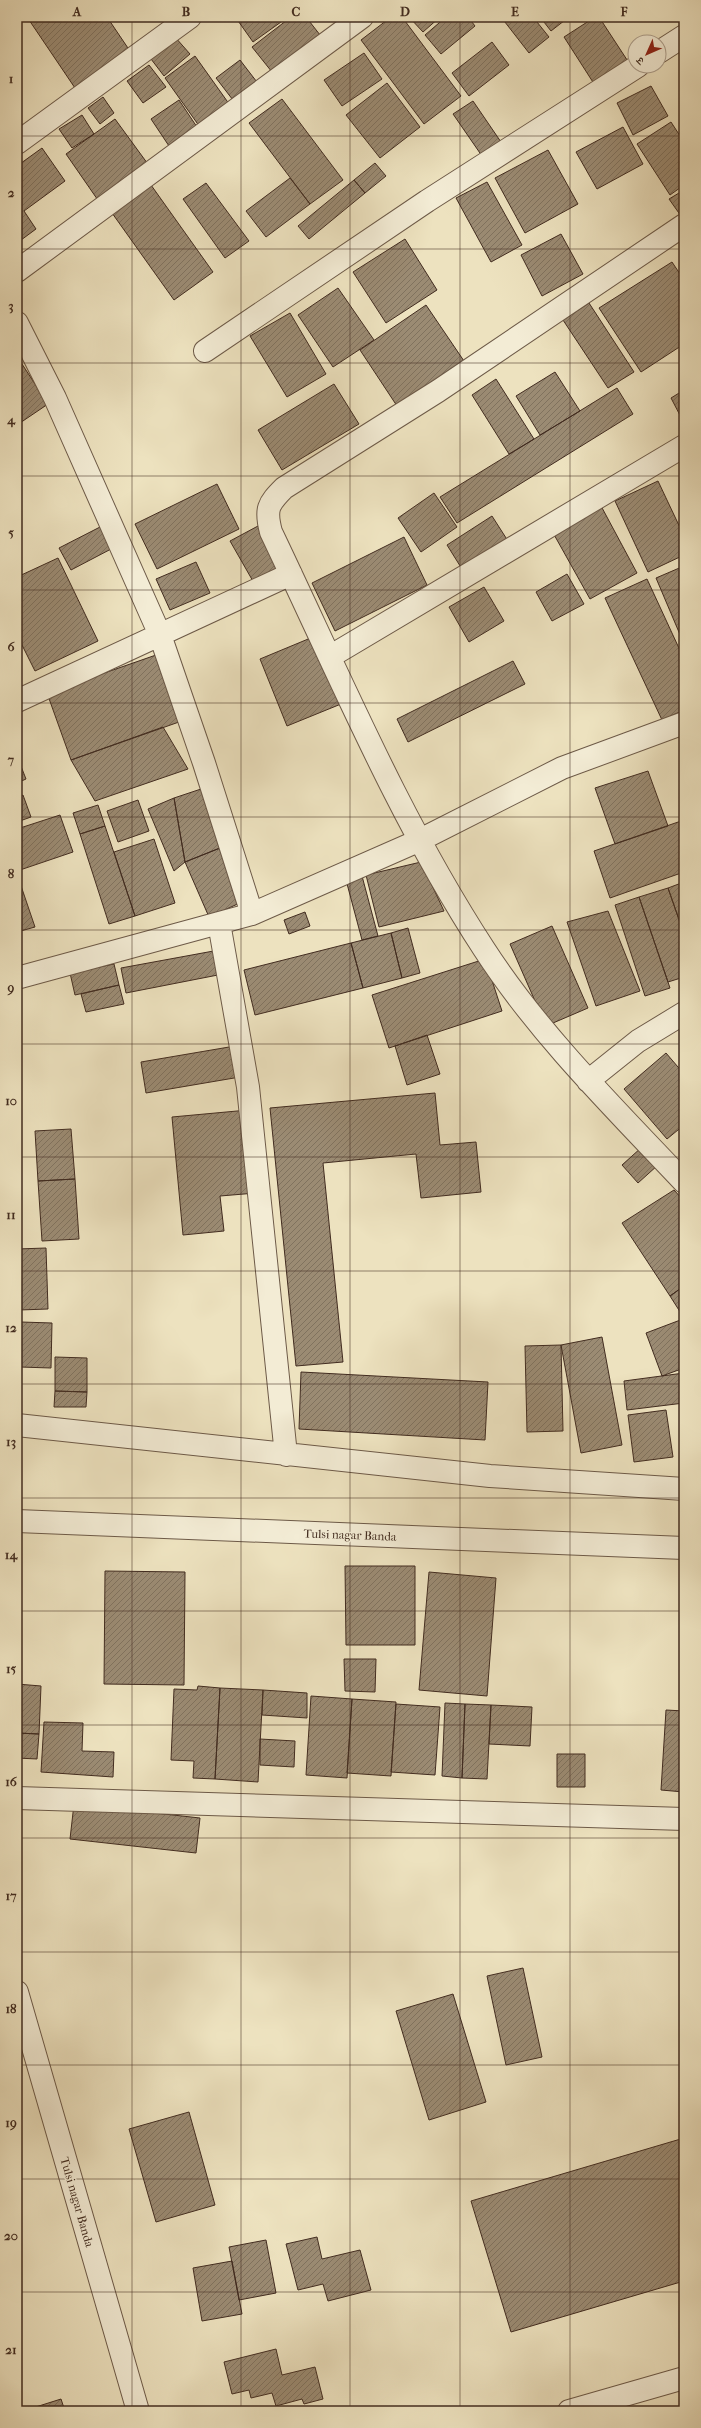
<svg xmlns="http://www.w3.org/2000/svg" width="701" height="2428" font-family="'IM FELL French Canon','Noto Serif Devanagari',serif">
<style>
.building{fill:url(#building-hatch);stroke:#422c20}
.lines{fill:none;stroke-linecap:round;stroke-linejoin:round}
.minor-casing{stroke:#6d5a48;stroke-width:24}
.minor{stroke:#f3ecd5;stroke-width:22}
.grid{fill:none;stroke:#422c20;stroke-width:1;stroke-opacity:0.55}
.labels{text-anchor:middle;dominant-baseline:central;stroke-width:3;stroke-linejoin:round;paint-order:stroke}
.street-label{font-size:12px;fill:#422c20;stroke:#f3ecd5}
.neatline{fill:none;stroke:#422c20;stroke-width:1.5}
.grid-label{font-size:13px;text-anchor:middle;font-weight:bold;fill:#422c20}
</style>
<defs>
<pattern id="building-hatch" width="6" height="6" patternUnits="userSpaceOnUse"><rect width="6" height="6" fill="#9b8b73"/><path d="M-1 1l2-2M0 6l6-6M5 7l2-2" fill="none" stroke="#80725e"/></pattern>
</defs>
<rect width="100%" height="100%" fill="#ede2bf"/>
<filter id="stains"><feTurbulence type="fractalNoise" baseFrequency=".005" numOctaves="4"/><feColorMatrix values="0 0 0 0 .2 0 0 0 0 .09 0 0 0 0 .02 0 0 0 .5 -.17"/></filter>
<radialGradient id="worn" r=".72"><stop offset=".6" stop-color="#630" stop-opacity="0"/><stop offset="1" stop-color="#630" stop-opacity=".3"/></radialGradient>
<!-- building -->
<path class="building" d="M27 17H107L132 54 77 91Z
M238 17H277L281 22 253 42 236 18Z
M291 17H306L324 40 276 77 252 47Z
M391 17H402L461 96 424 124 361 40Z
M409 17H440L423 32Z
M446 17H468L475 26 441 54 425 35Z
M501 17H533L549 37 529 53Z
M540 17H569L551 31Z
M595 17H599L633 69 598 90 564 37Z
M175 37 190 54 164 76 151 59Z
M492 42 509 65 469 96 452 73Z
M364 53 382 79 342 106 324 80Z
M195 56 232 108 202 130 165 78Z
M240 60 260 86 236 104 216 78Z
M149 65 166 87 143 103 127 81Z
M387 83 420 127 380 158 346 115Z
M651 86 668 116 633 135 617 103Z
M103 97 114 113 100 124 88 108Z
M282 99 343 180 310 204 249 123Z
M179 100 201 133 173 152 151 119Z
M473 101 501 142 482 156 453 114Z
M82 115 94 134 72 148 59 129Z
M115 119 153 171 102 206 66 154Z
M671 122 684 142V185L670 195 637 144Z
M623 127 643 164 597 189 576 152Z
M42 148 65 181 24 211 36 229 17 243V166Z
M548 150 578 204 525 233 495 178Z
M375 163 386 176 365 193 354 180Z
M290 178 310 204 266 237 246 211Z
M354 180 365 193 309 239 298 226Z
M487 182 522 245 491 262 456 198Z
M206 183 249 241 225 258 183 199Z
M151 185 213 272 174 300 112 213Z
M684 190V214L681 216 669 199Z
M561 234 583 274 542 296 521 255Z
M405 239 437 290 386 323 353 272Z
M672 262 684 280V344L641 372 599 308Z
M338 288 374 340 333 367 298 315Z
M589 303 634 372 608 388 563 320Z
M426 305 464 361 397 406 360 350Z
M290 313 326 374 287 397 250 336Z
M22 364 48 404 17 425V367Z
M555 372 580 411 540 435 516 396Z
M496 379 534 439 509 454 472 395Z
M334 384 359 424 282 470 258 430Z
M617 388 633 414 457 523 440 497Z
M684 390V423L671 398Z
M658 481 684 536V555L648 572 615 501Z
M217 484 239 529 157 569 135 524Z
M434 493 457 527 421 552 398 518Z
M600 504 637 573 590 599 552 531Z
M492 516 508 541 462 569 447 545Z
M102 526 113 548 71 570 59 548Z
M258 526 281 568 254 583 230 541Z
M404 537 427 585 335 631 312 583Z
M58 558 98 641 35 671 17 635V577Z
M196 562 210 593 170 610 156 579Z
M684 566V644L656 578Z
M567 574 584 604 552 621 536 592Z
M647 579 684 659V710L662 720 605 598Z
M484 587 504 621 469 642 449 607Z
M313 637 341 704 287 726 260 659Z
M156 655 179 722 71 760 47 693Z
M513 661 525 684 408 742 397 719Z
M163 727 188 769 95 801 71 760Z
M17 756 26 779 17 783Z
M648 771 668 826 615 844 595 788Z
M201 789 220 848 185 862 174 798Z
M23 795 31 817 17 822V798Z
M174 798 185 862 174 871 148 809Z
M138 800 149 831 118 842 107 811Z
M98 805 105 826 80 834 73 813Z
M60 815 73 852 17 871V829Z
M684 820V872L610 898 594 851Z
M105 826 135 916 109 924 80 834Z
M154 839 175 903 135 916 114 852Z
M220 848 242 902 209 917 185 862Z
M421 862 444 911 379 927 366 875Z
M17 874 35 927 17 932Z
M362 876 378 936 362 940 346 880Z
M684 882V934L668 888Z
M668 888 684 934V977L668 982 639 897Z
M639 897 670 988 645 996 615 905Z
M608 911 640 991 596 1006 567 922Z
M305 912 310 926 289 934 284 920Z
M552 926 588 1008 546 1026 510 944Z
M408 928 420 973 402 978 391 933Z
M391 933 402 978 363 988 351 943Z
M351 943 363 988 255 1015 244 970Z
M219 950 223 974 126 993 121 968Z
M485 959 502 1011 389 1048 372 995Z
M114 964 119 985 75 995 70 973Z
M119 985 124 1004 86 1012 81 994Z
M427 1035 440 1074 407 1085 395 1046Z
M235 1046 240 1077 146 1093 141 1062Z
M666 1053 684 1074V1125L667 1139 624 1089Z
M435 1093 440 1145 476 1142 481 1192 421 1198 416 1154 323 1163 343 1362 296 1366 270 1108Z
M248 1110 256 1193 220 1196 224 1231 183 1235 172 1117Z
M71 1129 75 1179 38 1181 35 1131Z
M642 1147 658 1165 638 1183 622 1165Z
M75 1179 79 1239 42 1241 38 1181Z
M674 1190 684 1201V1286L670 1296 622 1223Z
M46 1248 48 1309 19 1310 17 1249Z
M684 1286V1318L670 1296Z
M683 1319 684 1368 662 1376 646 1333Z
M21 1322 52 1323 51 1368 20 1367Z
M602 1337 622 1445 581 1453 561 1345Z
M561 1345 563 1431 527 1432 525 1346Z
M55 1357 87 1358V1392L55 1391Z
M301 1372 488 1382 485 1440 299 1429Z
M684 1373V1403L627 1410 624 1381Z
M55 1391 87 1392 86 1407H54Z
M666 1410 673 1457 634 1462 628 1415Z
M345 1566H415V1645H346Z
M105 1571 185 1572 184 1685 104 1684Z
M429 1572 496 1578 487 1696 419 1690Z
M344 1659H376L375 1692 345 1691Z
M17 1684 41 1686 39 1734 17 1733Z
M198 1686 220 1688 215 1779 193 1778 194 1761 171 1760 174 1689 197 1690Z
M220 1688 263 1690 258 1782 215 1779Z
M263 1690 307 1693V1718L262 1715Z
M311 1696 352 1699 347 1778 306 1775Z
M352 1699 396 1702 391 1776 347 1773Z
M445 1703 465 1704 462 1778 442 1776Z
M396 1704 440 1707 435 1775 391 1772Z
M465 1704 491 1705 487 1779 462 1778Z
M491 1705 532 1707 530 1746 489 1744Z
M666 1710 684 1711V1792L661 1790Z
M44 1722 83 1723 82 1751 114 1752 113 1777 41 1772Z
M17 1733 39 1734 37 1759 17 1758Z
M260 1739 295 1741 294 1767 260 1765Z
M557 1754H585V1787H557Z
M74 1804 200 1818 196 1853 70 1839Z
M523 1968 542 2057 506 2065 487 1976Z
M453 1994 486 2102 429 2120 396 2011Z
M189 2112 215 2205 156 2222 129 2129Z
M684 2138V2281L511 2332 471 2201Z
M317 2237 322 2259 360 2250 371 2290 328 2301 323 2284 298 2290 286 2244Z
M266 2240 276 2293 239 2300 229 2247Z
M232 2261 242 2314 202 2321 193 2268Z
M276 2349 282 2375 315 2367 323 2399 304 2404 302 2399 276 2406 272 2393 251 2398 249 2390 232 2394 224 2362Z
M61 2399 65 2411H23Z"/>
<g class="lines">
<defs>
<path id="minor" d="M659 52 684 36
M17 143 190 17
M684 225 438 391 284 488C268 504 265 509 271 532 338 672 399 819 484 949 539 1034 614 1108 684 1182
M17 271 362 17
M17 323 55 398 160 635 204 763 252 914
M205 351 427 201 638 66
M331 656 684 446
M17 701 291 574
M219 923 248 1087 286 1455
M17 978 252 914 418 841 562 768 684 723
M588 1081 638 1041 684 1013
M17 1425 490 1476 684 1489
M17 1521 684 1548
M17 1798 684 1819
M17 1992 138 2411
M569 2411 684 2378"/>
</defs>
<!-- minor casing -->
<use href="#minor" class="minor-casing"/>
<!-- minor -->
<use href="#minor" class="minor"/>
</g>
<!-- grid -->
<path class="grid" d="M132 17V2411M241 17V2411M350 17V2411M460 17V2411M570 17V2411M17 136H684M17 249H684M17 363H684M17 476H684M17 590H684M17 703H684M17 817H684M17 930H684M17 1044H684M17 1157H684M17 1271H684M17 1384H684M17 1498H684M17 1611H684M17 1725H684M17 1838H684M17 1952H684M17 2065H684M17 2179H684M17 2292H684"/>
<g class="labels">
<!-- street labels -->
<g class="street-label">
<text transform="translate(350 1535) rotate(2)">Tulsi nagar Banda</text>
<text transform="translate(77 2202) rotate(74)">Tulsi nagar Banda</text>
</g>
</g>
<!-- margin -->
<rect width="701" height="2428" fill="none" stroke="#ede2bf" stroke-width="44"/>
<!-- north arrow -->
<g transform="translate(647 54) rotate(225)"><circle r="19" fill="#f3ecd5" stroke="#ac9f8d"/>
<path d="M0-3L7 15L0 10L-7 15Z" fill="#8f2418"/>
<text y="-6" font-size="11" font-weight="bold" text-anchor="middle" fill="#422c20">उ</text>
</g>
<rect x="22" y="22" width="657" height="2384" class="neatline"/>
<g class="grid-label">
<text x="77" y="16">A</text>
<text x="186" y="16">B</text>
<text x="296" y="16">C</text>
<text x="405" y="16">D</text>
<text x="515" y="16">E</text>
<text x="624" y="16">F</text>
<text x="11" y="83">1</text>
<text x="11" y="197">2</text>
<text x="11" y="310">3</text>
<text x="11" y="424">4</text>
<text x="11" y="537">5</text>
<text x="11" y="651">6</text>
<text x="11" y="764">7</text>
<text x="11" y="878">8</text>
<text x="11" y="992">9</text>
<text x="11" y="1105">10</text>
<text x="11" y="1219">11</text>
<text x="11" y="1332">12</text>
<text x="11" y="1446">13</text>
<text x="11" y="1559">14</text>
<text x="11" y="1673">15</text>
<text x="11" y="1786">16</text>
<text x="11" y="1900">17</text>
<text x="11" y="2013">18</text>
<text x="11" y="2127">19</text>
<text x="11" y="2240">20</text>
<text x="11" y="2354">21</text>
</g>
<rect width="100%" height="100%" filter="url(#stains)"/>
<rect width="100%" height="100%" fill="url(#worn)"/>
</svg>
